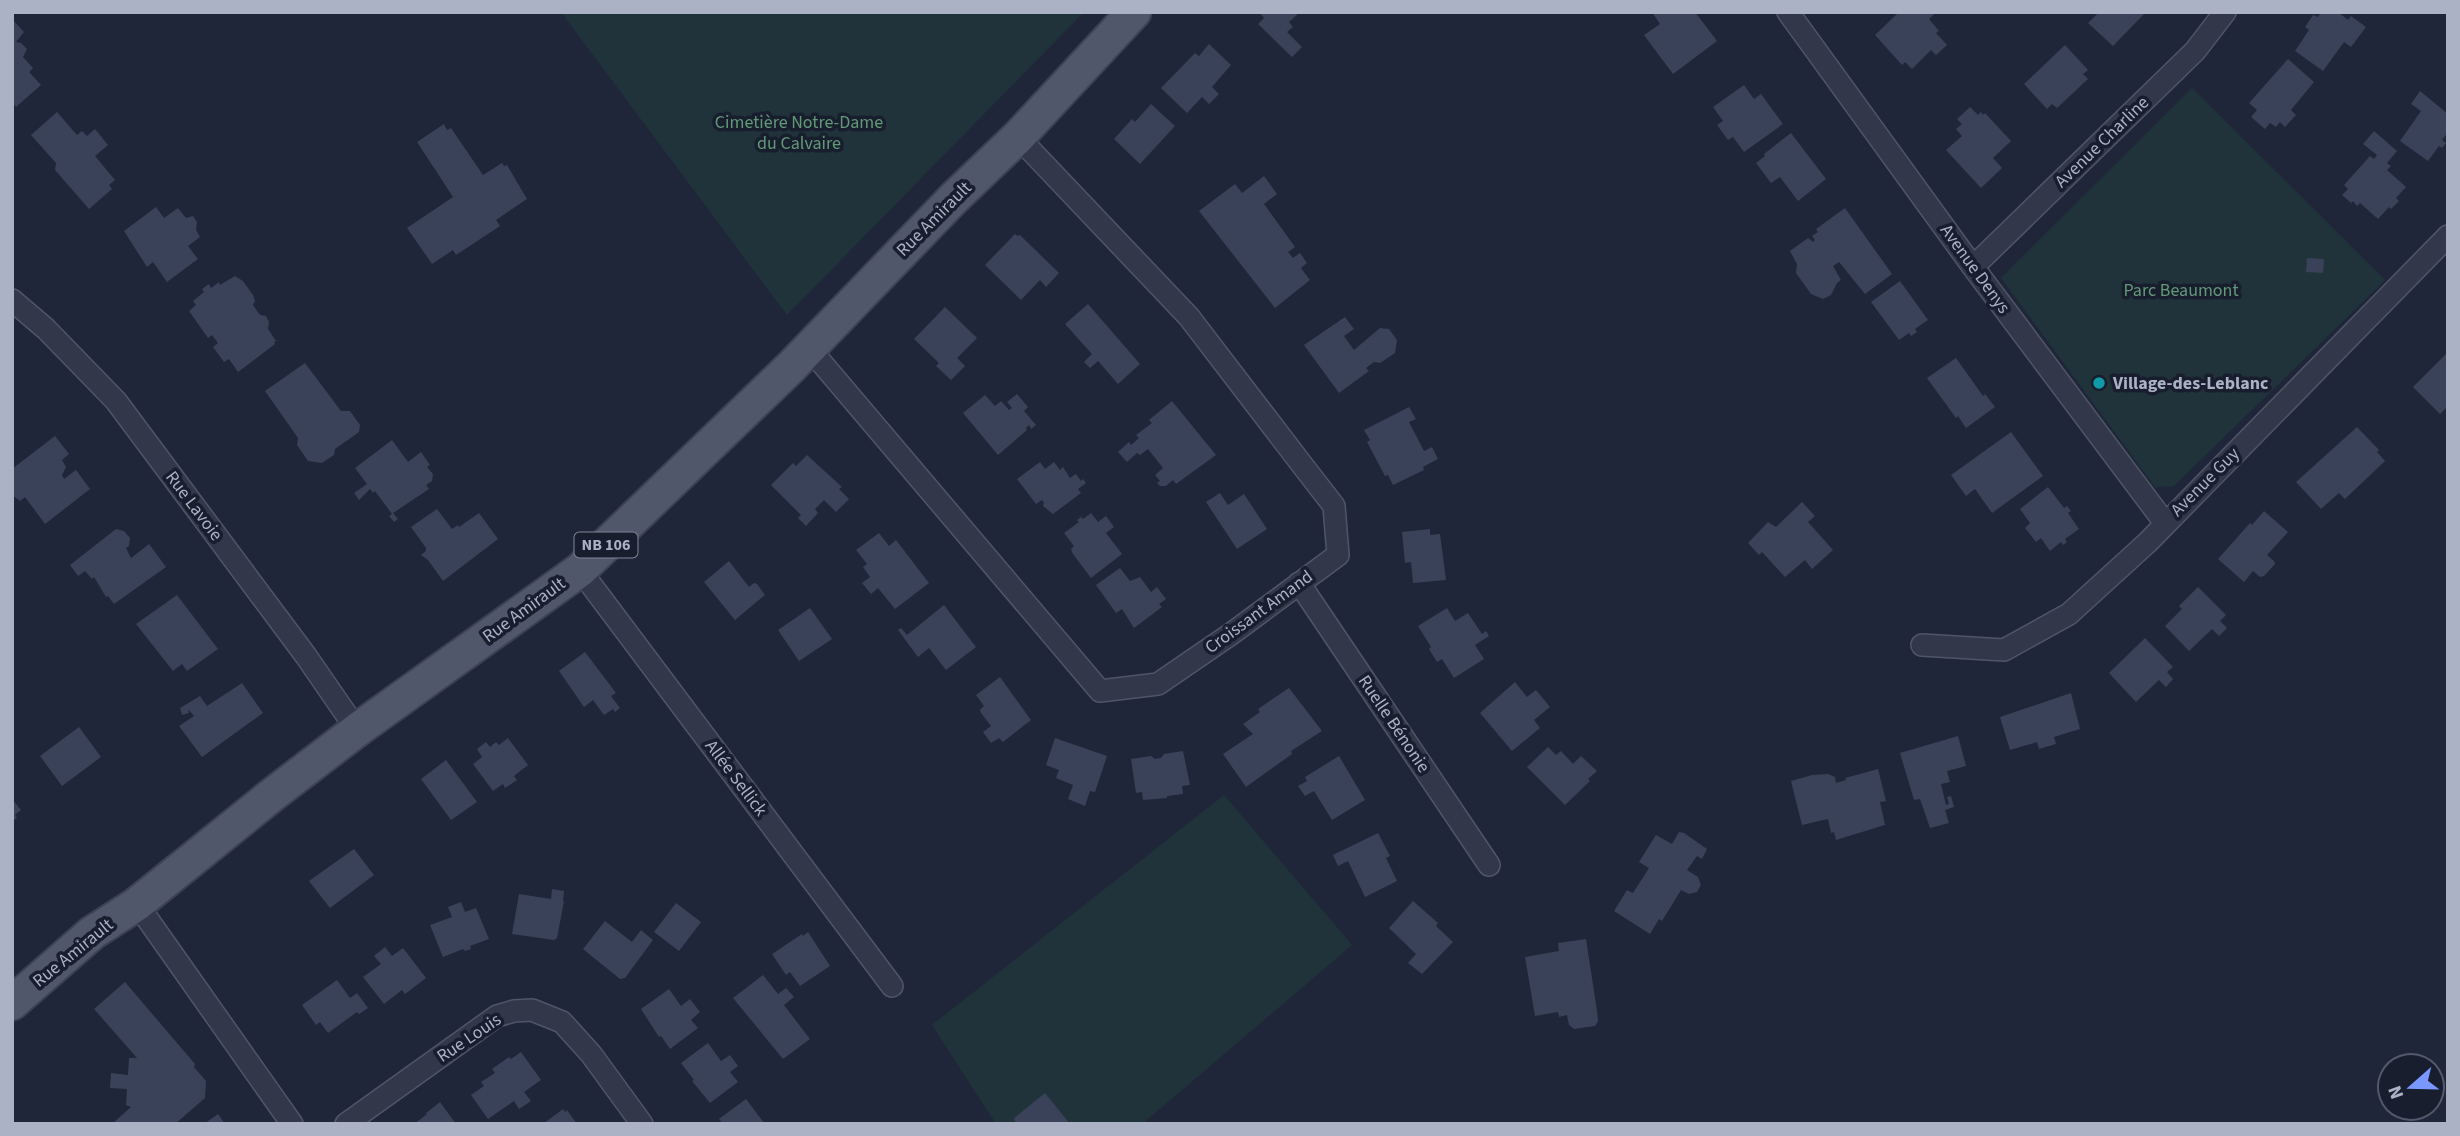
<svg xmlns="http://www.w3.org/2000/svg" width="2460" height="1136" font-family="'Source Sans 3',sans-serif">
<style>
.green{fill:#21333a}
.building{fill:#3a425a}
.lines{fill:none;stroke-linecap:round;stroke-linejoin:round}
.minor-casing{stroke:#505567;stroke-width:24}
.primary-casing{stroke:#3c4153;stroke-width:37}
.minor{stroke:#32384a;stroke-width:21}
.primary{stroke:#50576a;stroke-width:33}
.culture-dot{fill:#0f9aa8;stroke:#181e2e;stroke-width:2.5}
.labels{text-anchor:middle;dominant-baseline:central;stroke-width:7;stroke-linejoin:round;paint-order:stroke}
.shield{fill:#181e2e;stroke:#808698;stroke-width:2}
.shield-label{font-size:16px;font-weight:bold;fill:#acb2c6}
.park-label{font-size:18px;fill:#629977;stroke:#181e2e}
.street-label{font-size:18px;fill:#acb2c6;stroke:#181e2e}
.poi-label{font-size:18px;font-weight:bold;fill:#acb2c6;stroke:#181e2e;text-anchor:start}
</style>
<rect width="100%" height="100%" fill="#1f2639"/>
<!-- green -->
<path class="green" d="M561 12H1084L787 315Z
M2192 88 2385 280 2174 486 2155 487 2001 278Z
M1224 795 1352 945 1142 1124H996L932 1025Z"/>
<!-- building -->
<path class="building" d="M1259 12H1300L1289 22 1293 27 1287 32 1302 47 1292 57 1258 24 1264 18Z
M1652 12H1695L1717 41 1673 74 1644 35 1660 24Z
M1899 12H1936L1929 19 1939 31 1936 33 1947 45 1936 55 1931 50 1912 69 1905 62 1902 65 1875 35Z
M2099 12H2146L2113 46 2088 23Z
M2321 12H2338L2348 20 2351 16 2366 27 2351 47 2344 42 2323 71 2295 51 2309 30 2305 27 2313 15 2318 17Z
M12 19 24 32 16 42 21 43 27 49 23 57 33 68 29 72 41 85 16 107 12 102Z
M1209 44 1231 65 1212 87 1219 94 1209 104 1202 97 1187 113 1161 88 1195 53 1199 56Z
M2065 45 2088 70 2083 74 2088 79 2057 108 2052 104 2047 109 2024 84Z
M2288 59 2314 82 2291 110 2296 115 2285 127 2280 122 2276 127 2270 123 2265 129 2251 117 2257 110 2249 103Z
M1744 85 1754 99 1761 94 1783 124 1744 152 1733 137 1728 140 1717 125 1723 121 1713 107Z
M2420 91 2448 114 2445 117 2448 118V132L2442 140 2446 143 2442 148 2439 146 2428 161 2400 141 2421 111 2411 104Z
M1151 104 1175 126 1140 164 1114 139 1132 119 1135 122Z
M1970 107 1978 115 1981 112 1983 115 1985 113 2011 141 1993 158 2002 168 1981 188 1946 150 1962 136 1956 129 1962 124 1957 119Z
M57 112 77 135 82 131 87 136 95 129 108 145 95 156 115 180 109 185 112 189 89 209 55 170 56 163 31 135Z
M444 124 447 130 451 128 483 175 502 163 504 166 507 165 527 199 496 220 500 226 456 255 453 250 432 264 407 228 453 197 417 142Z
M2374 131 2397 151 2387 163 2391 166 2387 170 2406 187 2396 198 2399 201 2391 209 2389 207 2378 219 2360 203 2357 206 2353 201 2351 203 2342 195 2348 189 2344 185 2370 156 2374 159 2377 155 2363 144Z
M1791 133 1826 179 1798 201 1780 177 1771 183 1756 163 1765 156 1764 154Z
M1264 176 1277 194 1264 204 1295 247 1288 252 1293 258 1300 253 1307 263 1301 268 1310 280 1275 308 1199 211 1235 184 1242 193Z
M156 207 164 218 178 208 186 218 193 216 197 222 196 230 200 237 188 246 198 259 167 282 153 262 147 267 124 231Z
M1845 208 1892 274 1865 294 1839 262 1833 266 1841 280 1837 283 1831 295 1823 299 1811 294 1796 273 1797 264 1790 251 1808 238 1813 242 1815 240 1812 236 1818 232 1816 229Z
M1015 234 1018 236 1020 235 1059 273 1046 287 1040 280 1021 300 985 265Z
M2307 258 2324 259 2323 273 2306 272Z
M235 276 243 281 253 295 255 301 253 305 260 315 266 316 269 322 268 329 276 341 274 342 275 344 238 372 229 359 224 362 213 347 218 343 212 335 208 338 189 311 196 305 193 301 204 292 202 289 209 284 211 288 219 282 220 285Z
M1900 281 1928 320 1915 329 1917 332 1911 336 1909 333 1899 340 1871 302Z
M1088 304 1140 364 1118 384 1098 361 1090 368 1084 362 1092 354 1065 324Z
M945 307 977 338 957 358 965 366 951 380 936 366 939 363 914 339Z
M1345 317 1354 329 1344 336 1354 350 1380 328 1389 329 1397 340 1395 353 1380 363 1374 362 1366 368 1369 371 1339 393 1304 345Z
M2448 352V406L2440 414 2413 387Z
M1956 358 1983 396 1985 394 1995 407 1966 428 1958 416 1956 418 1927 378Z
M305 363 341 411H350L360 425 359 432 335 449 334 455 322 463 308 461 297 445 298 438 265 391Z
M1017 394 1028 407 1024 411 1036 425 1031 429 1029 425 1026 428 1027 430 998 455 963 413 985 395 995 406 1001 401 1009 410 1012 408 1007 402Z
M1172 401 1216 455 1176 484 1173 480 1166 486H1160L1157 483 1160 481 1155 475 1163 468 1148 449 1140 455 1137 453 1127 462 1118 452 1129 442 1131 445 1139 438 1136 435 1152 423 1149 420Z
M1409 407 1416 419 1409 422 1424 451 1432 447 1438 459 1423 467 1424 470 1393 485 1388 475 1385 476 1367 442 1370 440 1364 430Z
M2357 427 2379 450 2377 452 2385 461 2345 499 2339 493 2321 509 2296 482Z
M2011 432 2043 476 1992 513 1975 489 1966 496 1951 475Z
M55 436 69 454 62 460 66 467 62 475 64 479 76 470 90 489 45 524 25 497 20 501 12 495V469Z
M392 440 408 462 421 452 430 465 427 467 433 474 432 481 426 485 429 489 393 513 398 519 394 522 389 516 392 514 375 491 373 493 370 489 359 500 354 493 367 484 355 468Z
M807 455 842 487 839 489 849 499 836 512 824 500 815 509 818 513 806 526 798 518 801 515 771 485 793 463 796 466Z
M1040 462 1045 469 1054 462 1060 470 1063 467 1070 478 1076 474 1081 481 1083 479 1086 483 1078 489 1081 493 1053 514 1043 506 1044 503 1042 500 1036 504 1017 479Z
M2048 487 2064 508 2067 506 2071 511 2068 513 2079 529 2065 539 2067 542 2063 545 2061 542 2050 551 2041 538 2036 542 2025 528 2030 523 2020 509Z
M1220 493 1228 505 1244 494 1267 529 1237 549 1206 502Z
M1802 502 1815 516 1808 522 1833 550 1812 569 1805 560 1785 577 1762 552 1759 555 1748 543 1768 522 1776 527Z
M437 509 452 529 458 525 459 527 479 513 498 539 443 581 428 560 421 555 426 551V548L411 527Z
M2264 511 2288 532 2267 555 2274 561 2275 564 2264 576 2260 577 2253 571 2244 582 2218 559 2250 523 2252 525Z
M1091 513 1098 522 1106 516 1114 527 1106 533 1122 554 1091 578 1073 554 1071 549 1074 546 1064 533 1079 522 1077 520 1081 517 1083 519Z
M116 529 124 531 130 538 129 546 126 548 131 558 149 544 166 567 114 604 108 596 106 597 94 577 92 579 85 571 78 576 70 565Z
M1430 529V535L1440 534 1446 580 1413 583 1411 562 1405 563 1402 532Z
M879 533 889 546 896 540 929 583 895 609 878 588 871 594 862 583 870 577 863 567 867 564 856 550Z
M729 561 749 587 754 583 757 584 765 595 735 620 704 582Z
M1120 568 1130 581 1140 577 1151 592 1157 587 1166 599 1159 604 1162 607 1134 628 1122 609 1116 613 1096 585Z
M2198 587 2226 615 2220 621 2227 628 2219 636 2212 629 2189 651 2165 626 2182 609 2179 606Z
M177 595 218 649 187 671 182 664 173 671 136 624Z
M944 605 976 647 946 670 929 648 918 657 898 630 901 628 907 635Z
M810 608 832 639 799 661 778 630Z
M1447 608 1455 621 1468 613 1482 634 1486 631 1489 636 1475 645 1484 659 1454 678 1442 659 1437 662 1429 649 1431 647 1418 626Z
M2145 638 2173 667 2167 672 2173 679 2166 687 2159 680 2136 702 2109 673Z
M585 652 616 693 611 696 620 708 615 712 613 709 604 715 593 700 584 707 559 671Z
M1000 677 1031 720 1003 742 999 738 991 743 983 732 991 726 981 713 980 710 984 706 976 695Z
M1515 682 1527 697 1536 690 1550 707 1534 720 1540 728 1512 751 1480 713Z
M242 683 263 713 202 757 179 726 194 716 188 709 189 713 182 715 180 708 200 696 207 706Z
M1289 688 1322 731 1291 751 1292 754 1246 787 1223 754 1253 734 1243 724 1260 712 1258 709Z
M2071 693 2080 729 2054 737 2056 744 2039 749 2037 742 2010 750 2000 717Z
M79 727 101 757 62 786 40 756Z
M1958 736 1966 766 1947 771 1950 782 1941 784 1946 805 1949 804 1947 797 1951 796 1954 807 1945 810 1949 823 1930 828 1920 799 1914 800 1900 753Z
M508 738 528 765 514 776 517 780 505 788 503 784 493 791 473 764 482 757 477 749 486 742 490 747 496 742 499 745Z
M1055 738 1107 756 1095 792 1090 791 1085 806 1068 799 1073 785 1056 778 1059 770 1046 765Z
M1548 747 1556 755 1561 751 1573 764 1581 756 1597 771 1588 779 1590 781 1565 805 1527 767Z
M1183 751 1190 785 1182 786 1183 794 1167 796V798L1143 800 1142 792 1136 793 1131 759 1151 756 1155 759 1161 758 1164 754Z
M1339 756 1365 800 1332 820 1314 791 1305 796 1298 786 1307 781 1305 777Z
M446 760 477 802 451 820 421 779Z
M1878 769 1886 801 1880 802 1885 825 1836 840 1834 832 1831 833 1828 819 1802 825 1791 781 1812 775 1828 774 1835 777 1836 783 1846 780 1845 778Z
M12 799 21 810 15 815 17 818 12 821Z
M1679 832 1684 833 1707 849 1702 859 1697 856 1687 870 1698 877 1701 885 1697 892 1689 894 1681 890 1662 921 1659 919 1650 934 1614 911 1627 890 1633 893 1649 868 1639 862 1656 835 1672 844Z
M1378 833 1390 856 1386 858 1397 881 1365 897 1348 861 1338 866 1333 855Z
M354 849 374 875 330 908 309 881Z
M552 889 564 891 563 901H564L557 938 554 940 512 934 519 894 551 899Z
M1413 901 1438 923 1436 926 1453 942 1422 974 1408 963 1416 954 1389 928Z
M461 902 465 912 476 908 489 939 470 946 471 949 465 951 463 949 443 957 430 925 452 917 448 907Z
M676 903 701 922 679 951 654 932Z
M605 921 632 942 641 930 653 940 625 978 620 979 583 949Z
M808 932 830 966 800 986 790 972 786 975 772 954 802 934 803 936Z
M1586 939 1597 1011 1598 1021 1595 1026 1574 1029 1569 1025 1567 1015 1559 1017 1558 1012 1535 1016 1525 957 1559 951 1558 943Z
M385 947 392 956 403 948 426 978 405 994 402 990 384 1004 363 977 381 964 374 956Z
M763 975 778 994 786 988 794 997 784 1005 810 1039 783 1059 733 998Z
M337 980 350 998 357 993 368 1008 359 1014 357 1012 328 1033 320 1022 316 1025 302 1005Z
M125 982 195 1064 194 1067 206 1081 205 1098 175 1124H112L131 1107 126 1105 127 1089 110 1088 111 1073 128 1075 129 1058H137L94 1009Z
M669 989 681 1006 690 999 700 1012 691 1020 698 1028 670 1049 661 1036 659 1037 641 1009Z
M708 1043 721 1061 730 1055 738 1066 730 1072 738 1082 710 1103 692 1081 694 1080 681 1063Z
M521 1052 541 1080 524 1092 531 1101 519 1109 514 1101 488 1119 471 1095 484 1086 481 1082 495 1073 492 1069 509 1057 511 1059Z
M1045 1093 1070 1124H1016L1014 1118Z
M746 1099 765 1124H723L719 1119Z
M440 1102 456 1124H414L427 1114 426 1113Z
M563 1109 565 1112 567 1110 577 1124H543Z
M218 1114 225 1124H204Z"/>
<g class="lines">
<defs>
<path id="minor" d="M1788 12 1973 267 2165 523
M1973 267 2195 51 2225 12
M12 300 46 329 116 401 306 656 357 730
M809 348 1100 691 1158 684 1231 634 1338 555 1334 506 1303 466 1189 317 1018 137
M580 570 892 986
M1299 583 1489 865
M1922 645 2004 650 2069 614 2148 542 2448 236
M137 904 292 1124
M346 1124 497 1016 514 1011 532 1010 562 1022 591 1054 642 1124"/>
<path id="primary" d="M12 1003 92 933 137 904 272 795 357 730 580 570 792 366 953 199 1018 137 1134 12"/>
</defs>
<!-- minor casing -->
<use href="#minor" class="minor-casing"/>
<!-- primary casing -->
<use href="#primary" class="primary-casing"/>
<!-- minor -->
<use href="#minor" class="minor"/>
<!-- primary -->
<use href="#primary" class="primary"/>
</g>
<!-- markers -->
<circle class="culture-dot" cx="2099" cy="383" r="7"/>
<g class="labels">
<!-- shield labels -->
<rect class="shield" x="574.5" y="532.5" width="63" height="25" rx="5"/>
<g class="shield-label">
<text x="606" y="545">NB 106</text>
</g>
<!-- park labels -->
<g class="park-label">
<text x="799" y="122">Cimetière Notre-Dame<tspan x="799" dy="21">du Calvaire</tspan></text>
<text x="2181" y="290">Parc Beaumont</text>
</g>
<!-- street labels -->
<g class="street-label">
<text transform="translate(2102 142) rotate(-44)">Avenue Charline</text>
<text transform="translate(934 219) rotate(-45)">Rue Amirault</text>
<text transform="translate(1975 269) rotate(54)">Avenue Denys</text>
<text transform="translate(2205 482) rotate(-45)">Avenue Guy</text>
<text transform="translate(194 506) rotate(53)">Rue Lavoie</text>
<text transform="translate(524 610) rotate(-36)">Rue Amirault</text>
<text transform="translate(1259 612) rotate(-36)">Croissant Amand</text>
<text transform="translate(1394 724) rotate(56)">Ruelle Bénonie</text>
<text transform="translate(736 778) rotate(53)">Allée Sellick</text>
<text transform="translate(73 953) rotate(-39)">Rue Amirault</text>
<text transform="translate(469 1038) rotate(-34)">Rue Louis</text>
</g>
<!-- poi labels -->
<g class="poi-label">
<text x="2113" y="383">Village-des-Leblanc</text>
</g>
</g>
<!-- border -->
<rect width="2460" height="1136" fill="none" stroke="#acb2c6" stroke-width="28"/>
<!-- north arrow -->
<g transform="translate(2411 1087) rotate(250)"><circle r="33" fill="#181e2e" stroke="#53596b" stroke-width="2"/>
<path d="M0-5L12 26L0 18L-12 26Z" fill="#7997ff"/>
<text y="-10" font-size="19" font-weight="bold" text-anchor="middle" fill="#acb2c6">N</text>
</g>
</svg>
